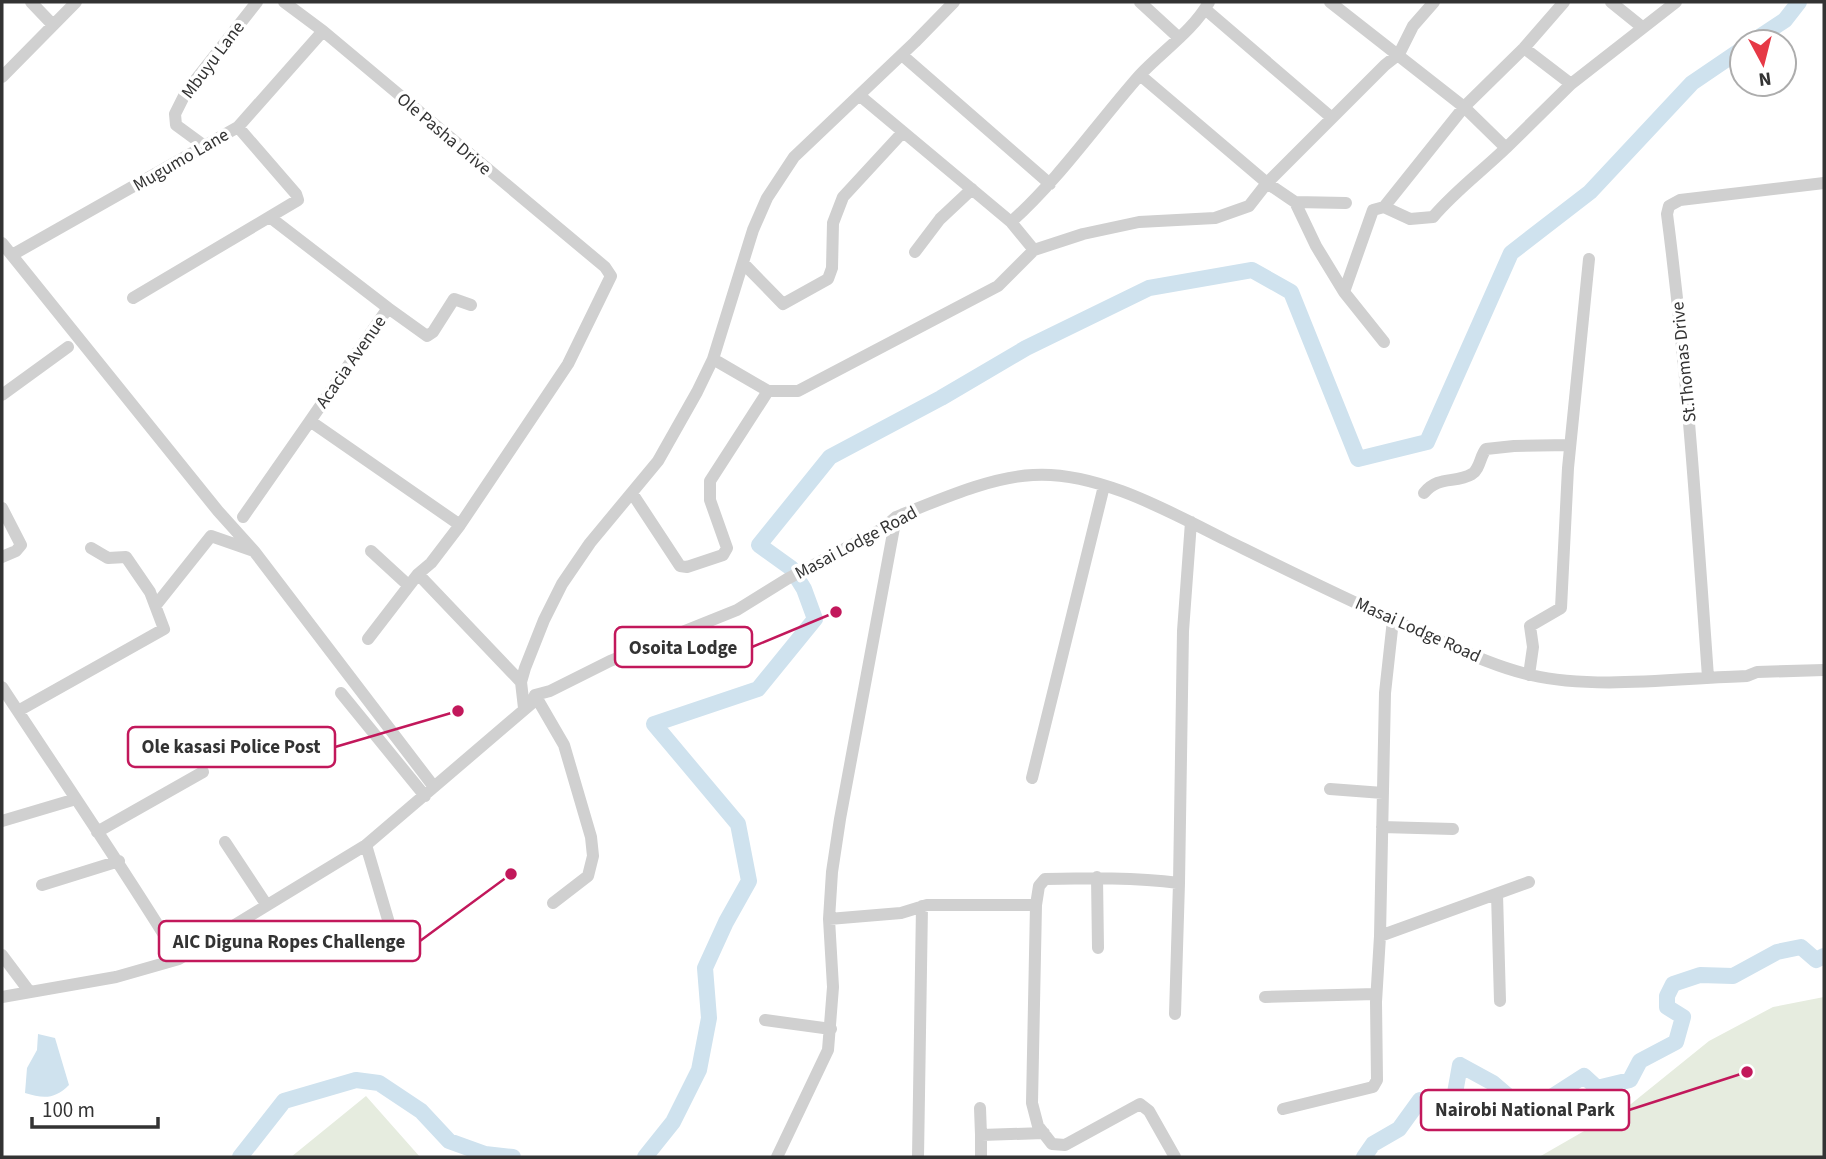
<svg xmlns="http://www.w3.org/2000/svg" width="1826" height="1159" font-family="'Source Sans 3',sans-serif">
<style>
.green{fill:#e6ecdf}
.water{fill:#cfe2ee}
.lines{fill:none;stroke-linecap:round;stroke-linejoin:round}
.river{stroke:#cfe2ee;stroke-width:16}
.minor{stroke:#d0d0d0;stroke-width:12}
.labels{text-anchor:middle;dominant-baseline:central;stroke-width:7;stroke-linejoin:round;paint-order:stroke}
.street-label{font-size:18px;fill:#333;stroke:#fff}
.leader{fill:none;stroke:#c2185b;stroke-width:2.5}
.callout-dot{fill:#c2185b;stroke:#fff;stroke-width:2.5}
.callout{fill:#fff;stroke:#c2185b;stroke-width:2.5}
.callout-label{font-size:19px;text-anchor:middle;font-weight:bold;fill:#333}
</style>
<rect width="100%" height="100%" fill="#fff"/>
<!-- green -->
<path class="green" d="M1824 997V1157H1539L1631 1104 1709 1041 1773 1007Z
M366 1096 420 1157H291Z"/>
<!-- water -->
<path class="water" d="M38 1034 55 1038 69 1085C55 1099 44 1099 25 1093L27 1068 37 1050Z"/>
<g class="lines">
<!-- river -->
<path class="river" d="M1752 42 1785 20 1799 2
M240 1157 284 1101 356 1080 379 1083 421 1111 449 1141 485 1154 513 1157
M645 1157 673 1122 699 1070 709 1018 705 968 726 922 749 881 738 824 654 724 758 689 815 619 804 589 791 568 759 545 830 457 941 398 1026 348 1149 288 1252 270 1291 292 1358 459 1427 442 1511 253 1590 192 1692 83 1742 49
M1364 1157 1373 1144 1399 1129 1420 1100 1446 1115 1455 1093 1460 1065 1493 1083 1514 1101 1542 1103 1584 1076 1597 1088 1630 1080 1640 1061 1676 1042 1683 1017 1667 1007V996L1673 984 1700 975 1733 976 1777 952 1801 947 1816 960 1824 956"/>
<!-- minor -->
<path class="minor" d="M31 2 52 24
M284 2 323 31 605 267 611 276 568 364 460 525 431 563 418 574 521 682
M1140 2 1178 37
M1330 2 1464 107 1506 148C1481 172 1455 191 1433 217L1410 219 1384 207 1373 210 1344 292 1384 342
M1611 2 1642 27
M1205 9 1332 118
M1524 48 1571 84
M902 55 1050 184
M1140 75 1267 183 1385 65 1399 54 1413 26 1434 2
M2 77 76 2
M859 95 1011 222C1059 179 1096 125 1139 76 1161 52 1193 31 1209 2
M206 147 176 125 175 114 186 92 257 2
M1506 148 1571 84 1676 2
M1295 202 1316 246 1344 292
M1384 207 1464 107 1524 48 1564 2
M271 218 388 308 310 421 460 525
M1011 222 1034 250
M2 243 218 511 254 551 434 787
M915 252 940 219 972 189
M12 255 238 127 323 31
M743 263 783 304 828 279 832 268 833 223 843 197 903 132
M133 298 298 200 296 194 238 127
M388 308 427 336 433 332 454 299 471 305
M713 359 768 391H798L998 286 1034 250 1083 234 1139 222 1215 218 1249 206 1267 183 1295 202 1346 203
M2 395 68 347
M632 493 680 566 687 567 723 555 727 548 710 500V481L768 391
M1424 493C1439 475 1455 484 1472 474 1480 469 1480 456 1486 449L1514 446 1570 445
M2 508 21 545 16 551 2 557
M243 517 310 421
M371 551 408 585
M156 605 211 536 254 551
M368 639 418 574
M1529 675 1533 647 1530 626 1561 608 1568 468 1589 259
M1708 677C1697 522 1687 368 1667 214L1669 206 1680 200 1824 183
M2 687C61 777 122 866 179 959
M341 693 425 796
M535 695 564 745 591 837 593 856 588 876 553 903
M524 708 521 682 525 668 544 620 562 584 590 543 658 461 697 392 713 359 753 230 767 198 794 157 915 42 954 2
M18 711 164 629 150 592 126 557 108 558 91 548
M1032 778 1104 486
M1330 789 1383 793
M2 821 76 799
M1382 827 1453 829
M97 832 203 772
M225 842 266 904
M366 845 389 923
M1097 877 1098 948
M42 885 119 861
M1497 894 1500 1001
M829 919 901 913 927 905H1036
M1380 936 1529 882
M2 955 29 991
M2 997 116 977 179 959 366 845 531 704 535 695 550 691 610 661 737 610 787 579 882 529 896 517C937 501 989 477 1033 475 1098 471 1170 512 1226 540 1293 573 1359 606 1427 635 1461 650 1495 667 1531 675 1594 690 1681 678 1747 676L1757 672 1824 670
M1265 997 1376 994
M1175 1014 1179 883
M765 1020 831 1029
M980 1108 981 1135
M1283 1109 1373 1087 1377 1080 1376 1002 1380 936 1385 693 1393 620
M777 1157 828 1050 833 987 829 919 832 872 840 819 896 517
M918 1157 922 906
M981 1157V1135L1044 1133
M1175 1157 1149 1111 1140 1104 1065 1145 1052 1144 1038 1126 1032 1103 1036 905 1039 886 1045 879C1090 878 1134 877 1179 883L1183 631 1191 522"/>
</g>
<g class="labels">
<!-- street labels -->
<g class="street-label">
<text transform="translate(213 60) rotate(-53)">Mbuyu Lane</text>
<text transform="translate(444 134) rotate(40)">Ole Pasha Drive</text>
<text transform="translate(181 160) rotate(-30)">Mugumo Lane</text>
<text transform="translate(351 362) rotate(-55)">Acacia Avenue</text>
<text transform="translate(1684 362) rotate(-96)">St.Thomas Drive</text>
<text transform="translate(856 543) rotate(-28)">Masai Lodge Road</text>
<text transform="translate(1418 630) rotate(24)">Masai Lodge Road</text>
</g>
</g>
<!-- callouts -->
<path class="leader" d="M836 612L752 647M458 711L335 747M511 874L420 941M1747 1072L1629 1110"/>
<g class="callout-dot">
<circle cx="836" cy="612" r="7"/>
<circle cx="458" cy="711" r="7"/>
<circle cx="511" cy="874" r="7"/>
<circle cx="1747" cy="1072" r="7"/>
</g>
<g class="callout">
<rect x="615" y="627" width="137" height="40" rx="7"/>
<rect x="128" y="727" width="207" height="40" rx="7"/>
<rect x="159" y="921" width="261" height="40" rx="7"/>
<rect x="1421" y="1090" width="208" height="40" rx="7"/>
</g>
<g class="callout-label">
<text x="683" y="654">Osoita Lodge</text>
<text x="231" y="753">Ole kasasi Police Post</text>
<text x="289" y="948">AIC Diguna Ropes Challenge</text>
<text x="1525" y="1116">Nairobi National Park</text>
</g>
<!-- border -->
<rect width="1826" height="1159" fill="none" stroke="#333333" stroke-width="7"/>
<!-- north arrow -->
<g transform="translate(1763 63) rotate(173)"><circle r="33" fill="#ffffff" stroke="#adadad" stroke-width="2"/>
<path d="M0-5L12 26L0 18L-12 26Z" fill="#e63946"/>
<text y="-10" font-size="19" font-weight="bold" text-anchor="middle" fill="#333333">N</text>
</g>
<!-- scale -->
<path d="M32 1117v10h126v-10" fill="none" stroke="#333333" stroke-width="3.5"/>
<text x="42" y="1117" font-size="21" fill="#333333" stroke="#ffffff" stroke-width="5" paint-order="stroke">100 m</text>
</svg>
